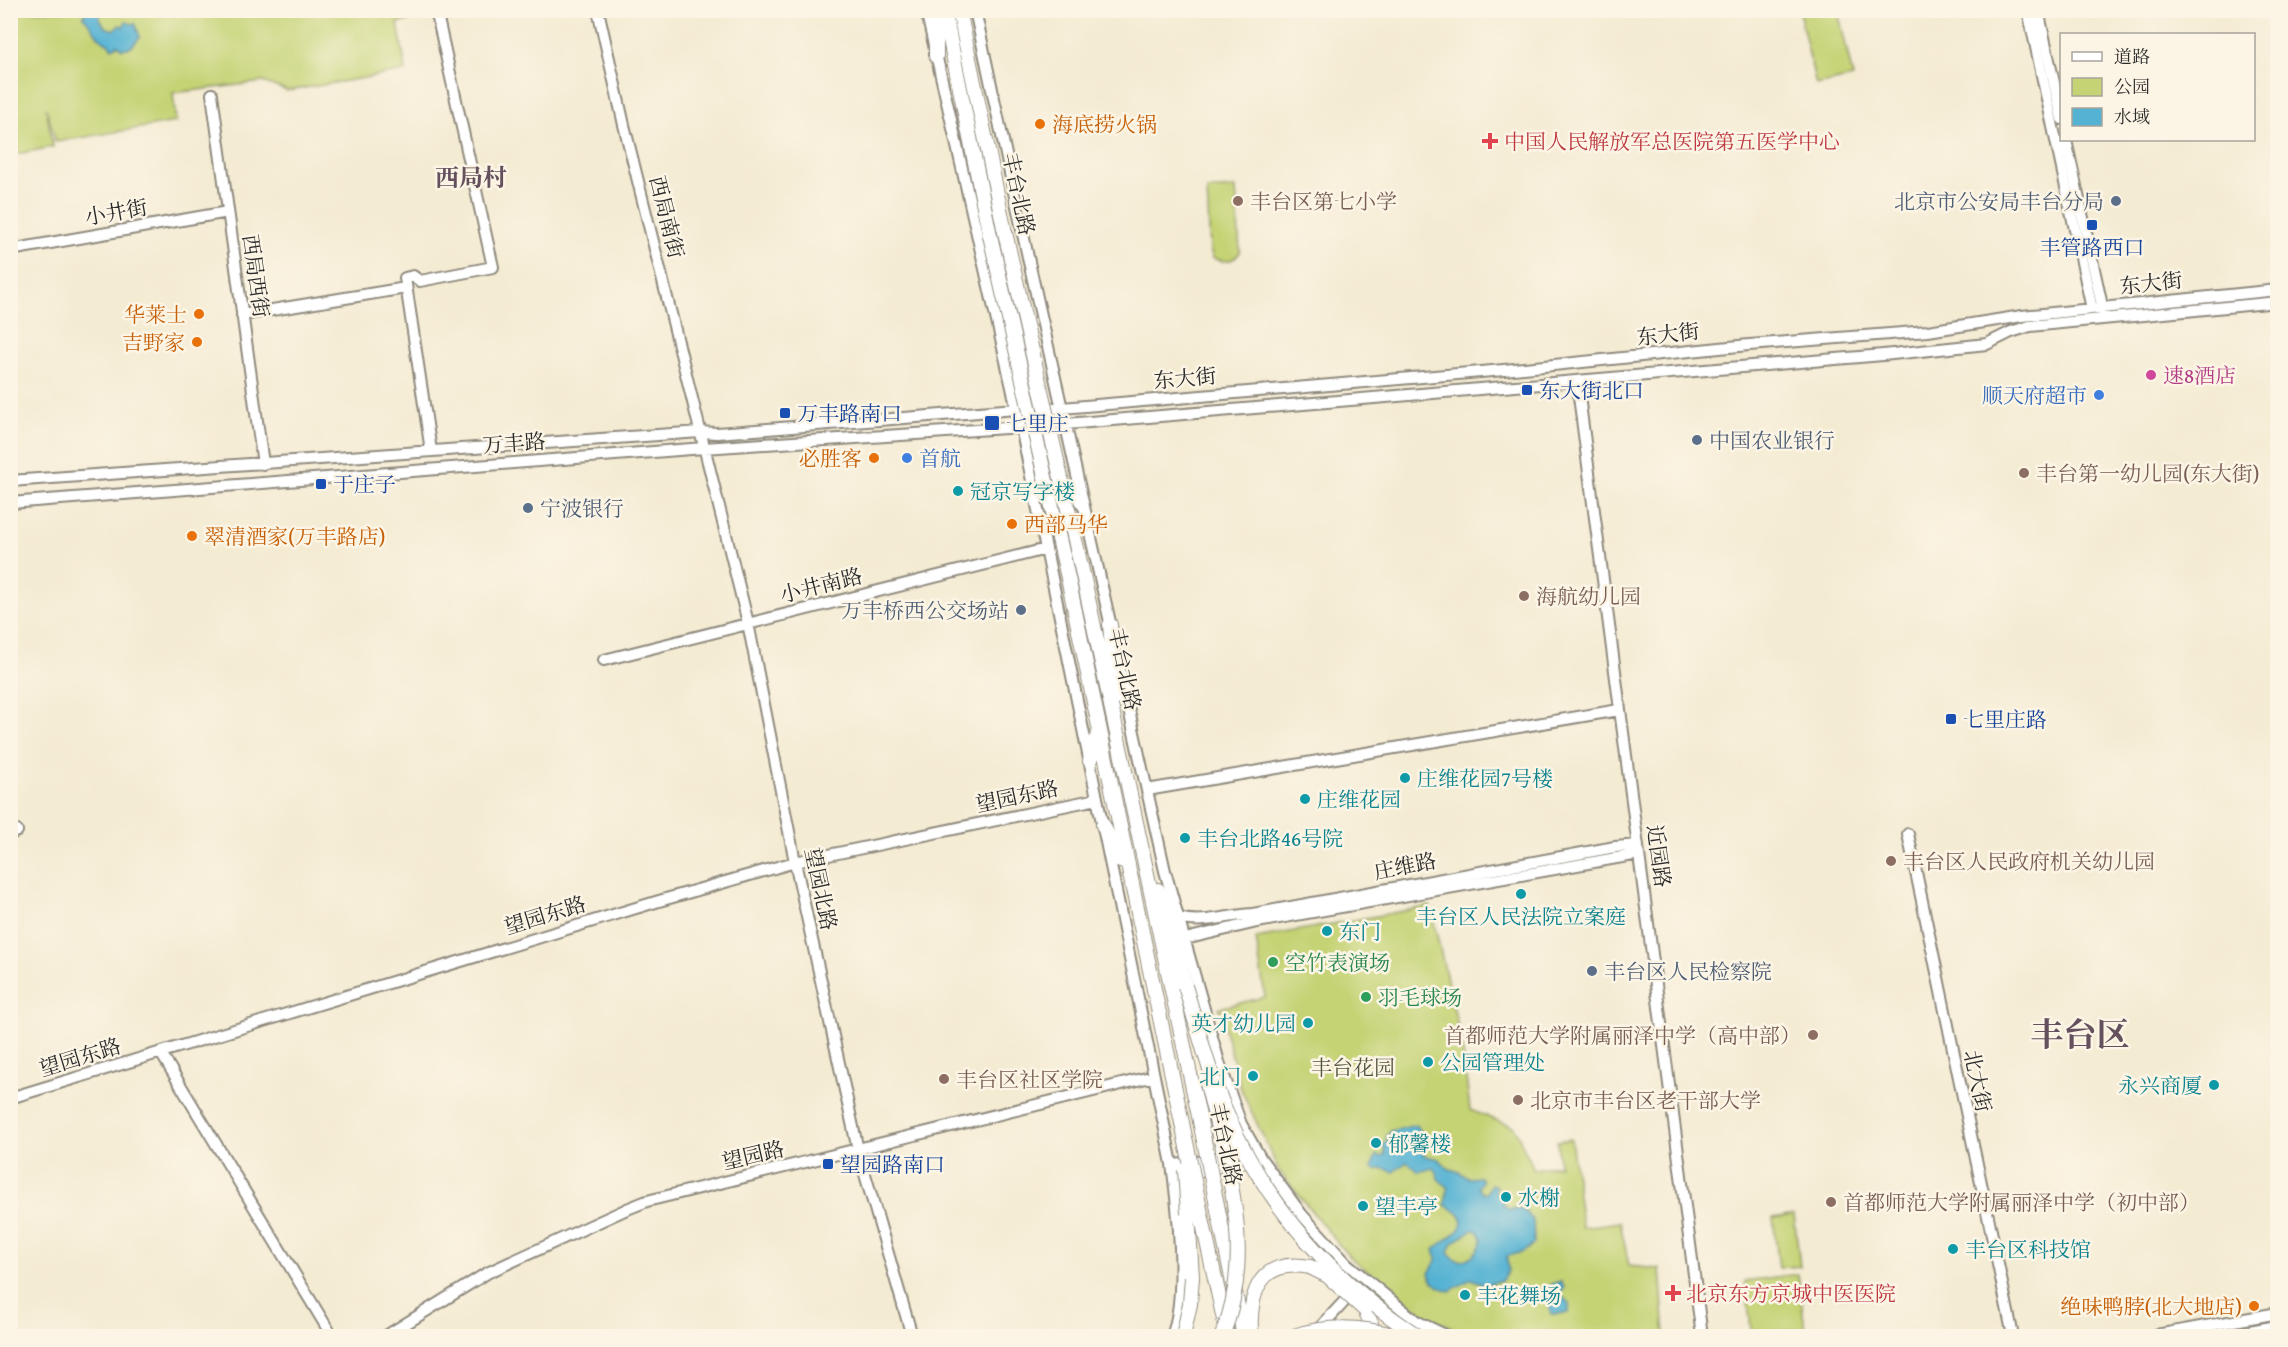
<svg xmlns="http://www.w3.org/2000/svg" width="2288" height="1347" font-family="'Gentium Book Plus','Noto Serif SC',serif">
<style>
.green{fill:#c5d375;stroke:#787f50;stroke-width:1.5}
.water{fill:#54b2d3;stroke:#406e7f;stroke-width:1.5;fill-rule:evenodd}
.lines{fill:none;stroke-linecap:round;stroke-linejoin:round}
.secondary-casing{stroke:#908b7f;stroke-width:14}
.highway-casing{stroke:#908b7f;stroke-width:16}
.secondary{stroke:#fff;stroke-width:10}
.highway{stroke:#fff;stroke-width:14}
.highway-bridge-casing{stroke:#908b7f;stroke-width:16;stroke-linecap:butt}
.highway-bridge{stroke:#fff;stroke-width:14}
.food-dot{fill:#e8710a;stroke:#fcf5e5;stroke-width:2}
.health-dot{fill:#e0444e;stroke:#fcf5e5;stroke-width:2}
.education-dot{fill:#8d6e63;stroke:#fcf5e5;stroke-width:2}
.service-dot{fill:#5c6f8a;stroke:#fcf5e5;stroke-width:2}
.transit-dot{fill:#1a4fb4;stroke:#fcf5e5;stroke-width:2}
.hotel-dot{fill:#d1479c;stroke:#fcf5e5;stroke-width:2}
.shop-dot{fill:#3f7fe0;stroke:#fcf5e5;stroke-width:2}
.culture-dot{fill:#0f9aa8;stroke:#fcf5e5;stroke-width:2}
.leisure-dot{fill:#2e9e5b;stroke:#fcf5e5;stroke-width:2}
.labels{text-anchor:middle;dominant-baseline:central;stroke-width:5;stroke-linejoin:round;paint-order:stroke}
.food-label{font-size:21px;fill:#c56008;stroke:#fcf5e5;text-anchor:end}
.health-label{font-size:21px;fill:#be3a42;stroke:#fcf5e5;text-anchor:start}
.street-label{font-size:21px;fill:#2b2b2b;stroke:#fcf5e5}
.education-label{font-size:21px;fill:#785e54;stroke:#fcf5e5;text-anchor:start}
.service-label{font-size:21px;fill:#4e5e75;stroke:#fcf5e5;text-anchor:start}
.transit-label{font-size:21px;fill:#164399;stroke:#fcf5e5;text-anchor:start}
.hotel-label{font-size:21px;fill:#b23c85;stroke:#fcf5e5;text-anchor:start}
.shop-label{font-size:21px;fill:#366cbe;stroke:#fcf5e5;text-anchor:end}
.culture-label{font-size:21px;fill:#0d838f;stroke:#fcf5e5;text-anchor:start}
.leisure-label{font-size:21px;fill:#27864d;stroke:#fcf5e5;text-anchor:start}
.park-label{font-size:21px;fill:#52553e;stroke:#fcf5e5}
.quarter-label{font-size:24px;font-weight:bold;fill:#65515d;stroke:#fcf5e5}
.town-label{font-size:33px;font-weight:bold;fill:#65515d;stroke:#fcf5e5}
</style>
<rect width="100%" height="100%" fill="#fcf5e5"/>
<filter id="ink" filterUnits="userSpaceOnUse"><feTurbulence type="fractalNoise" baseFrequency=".0167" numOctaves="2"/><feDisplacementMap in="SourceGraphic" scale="12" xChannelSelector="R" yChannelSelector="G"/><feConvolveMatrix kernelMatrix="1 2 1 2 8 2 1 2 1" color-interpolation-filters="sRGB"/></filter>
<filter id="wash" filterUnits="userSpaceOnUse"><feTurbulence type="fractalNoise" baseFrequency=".008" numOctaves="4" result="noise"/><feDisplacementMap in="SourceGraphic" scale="24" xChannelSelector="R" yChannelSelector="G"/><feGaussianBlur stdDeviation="1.35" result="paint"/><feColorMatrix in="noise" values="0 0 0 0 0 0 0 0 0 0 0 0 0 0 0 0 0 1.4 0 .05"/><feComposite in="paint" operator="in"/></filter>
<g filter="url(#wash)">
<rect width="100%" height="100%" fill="#f4ebd3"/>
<!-- green -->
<path class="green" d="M11 11H425L427 16 398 23 406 71 287 91 263 82 173 93 176 122 56 142 46 108 53 147 11 155Z
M1799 11H1838L1853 77 1816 85Z
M1236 188 1240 252C1234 262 1223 263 1213 258L1210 250 1207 190Z
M1430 906 1462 1044 1470 1110 1514 1127 1534 1169 1559 1165 1557 1141 1571 1139 1582 1227 1620 1222 1629 1266 1660 1269 1665 1335 1469 1336 1424 1314 1349 1257 1279 1171 1241 1089 1219 1008 1265 997 1256 938Z
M1794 1215 1800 1266 1779 1268 1773 1218Z
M1798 1274 1805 1329 1752 1336 1745 1281Z"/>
<!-- water -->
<path class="water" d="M87 11H102L99 18 105 27 114 30 120 25 123 27 126 21 131 24 135 23 140 37 131 47 122 49 118 45 112 48C109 42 104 42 100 38 94 32 90 23 83 17Z
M1416 1125 1421 1131 1423 1140 1420 1145 1425 1156 1439 1159 1449 1169 1457 1171 1469 1178 1480 1177 1482 1181 1478 1188 1483 1193 1487 1192 1491 1184 1496 1186 1495 1191 1505 1201 1503 1204 1510 1210 1516 1208 1523 1209 1533 1220 1534 1244 1523 1252 1507 1256 1508 1271 1502 1280 1486 1285 1471 1279 1450 1291C1440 1288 1432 1284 1429 1273L1437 1259 1434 1250C1444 1238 1469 1232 1460 1214L1445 1205 1448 1187 1438 1179 1437 1172 1433 1168 1419 1172 1407 1162 1394 1172 1381 1168 1376 1170 1372 1167 1376 1155 1380 1157 1385 1155V1149L1382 1144 1388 1141 1386 1137 1391 1131ZM1472 1230 1477 1231 1482 1238C1481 1254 1459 1271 1449 1252L1453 1243Z
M1561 1281 1564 1287 1560 1295 1570 1303 1568 1313 1551 1314 1548 1305 1550 1296 1545 1290 1552 1284Z"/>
</g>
<g filter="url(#ink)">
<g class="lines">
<defs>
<path id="secondary" d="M598 10 624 125 748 623 795 862 858 1150 912 1336
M926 10 1021 427 1172 1164C1178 1209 1188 1294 1172 1336
M975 10 1029 262 1112 631
M2028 10 2092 309
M2038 10 2062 119
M212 94 263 464
M2066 140 2104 315
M10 250 228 212
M242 315 406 288
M1577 381C1617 700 1663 1018 1702 1336
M431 451 405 278 413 276 420 281 493 267 436 10
M10 481 700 432 717 433 1016 409 1062 408 1504 370 1749 345 1928 331 2022 316 2278 290
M1043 493 1051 486C1067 484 1074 493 1082 505
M10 503 704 448 1066 424 1883 355 1987 344 2011 332 2030 326 2278 302
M604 660 1046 549
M1118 661 1165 871 1219 1062 1241 1124 1261 1159 1302 1215 1346 1263 1416 1321 1447 1336
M1147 790 1619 710
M10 834 17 831
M1908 834 2013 1336
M1179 918C1201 925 1229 915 1253 914L1615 847 1638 845
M1185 939 1257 922 1639 854
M161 1053 332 1336
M10 1098 659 901 795 862 1097 799
M1172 1164C1182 1166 1217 1159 1226 1154 1233 1151 1237 1141 1240 1134
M1185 1174 1258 1160
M1316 1332 1354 1291
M386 1336 487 1273 627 1209 647 1201 1154 1076
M2151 1336 2278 1313"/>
<path id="highway" d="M936 10V56
M944 10 989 231
M959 10 1004 228
M1083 575 1200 1121
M1068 578 1182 1123
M1110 625 1117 698
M1090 761 1098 734
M1103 825 1120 861
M1158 890 1165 907 1185 986
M1218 1210 1244 1336
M1188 1214 1192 1277
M1201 1214 1226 1329
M1365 1310 1371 1323 1373 1336
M1251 1334C1249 1293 1259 1258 1310 1267
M2233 1336 2278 1328"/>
</defs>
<!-- secondary casing -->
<use href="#secondary" class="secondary-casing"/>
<!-- highway casing -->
<use href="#highway" class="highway-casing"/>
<!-- secondary -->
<use href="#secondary" class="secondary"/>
<!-- highway -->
<use href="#highway" class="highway"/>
<defs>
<path id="highway-bridge" d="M1004 228 1083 575
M989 231 1068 578
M1185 986C1198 1029 1209 1074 1228 1116 1267 1207 1335 1283 1418 1336
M1206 1079C1226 1165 1257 1250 1222 1336
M1200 1121 1218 1210
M1182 1123 1201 1214
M1185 1170 1188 1214
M1310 1267 1328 1276 1365 1310
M1183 1336 1190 1304 1192 1277
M1294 1336C1327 1325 1363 1327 1396 1336"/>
</defs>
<!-- highway-bridge casing -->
<use href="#highway-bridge" class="highway-bridge-casing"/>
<!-- highway-bridge -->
<use href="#highway-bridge" class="highway-bridge"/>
</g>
</g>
<!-- markers -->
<g class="food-dot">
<circle cx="1040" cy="124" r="6"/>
<circle cx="199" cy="314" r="6"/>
<circle cx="197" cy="342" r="6"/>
<circle cx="874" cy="458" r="6"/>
<circle cx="1012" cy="524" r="6"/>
<circle cx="192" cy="536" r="6"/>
<circle cx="2254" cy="1306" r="6"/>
</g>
<g class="health-dot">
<path d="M1487 132h6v6h6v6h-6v6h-6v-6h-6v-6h6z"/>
<path d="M1670 1284h6v6h6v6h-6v6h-6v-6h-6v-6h6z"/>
</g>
<g class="education-dot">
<circle cx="1238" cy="201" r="6"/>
<circle cx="2024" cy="473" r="6"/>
<circle cx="1524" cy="596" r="6"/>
<circle cx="1891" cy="861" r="6"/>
<circle cx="1813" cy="1035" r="6"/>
<circle cx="944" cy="1079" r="6"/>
<circle cx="1518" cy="1100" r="6"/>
<circle cx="1831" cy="1202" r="6"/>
</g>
<g class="service-dot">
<circle cx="2116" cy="201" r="6"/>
<circle cx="1697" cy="440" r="6"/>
<circle cx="528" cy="508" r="6"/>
<circle cx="1021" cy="610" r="6"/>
<circle cx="1592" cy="971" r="6"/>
</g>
<g class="transit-dot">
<rect x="2086" y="219" width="12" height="12" rx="3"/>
<rect x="1521" y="384" width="12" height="12" rx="3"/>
<rect x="779" y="407" width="12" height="12" rx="3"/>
<rect x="984" y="415" width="16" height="16" rx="3"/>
<rect x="315" y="478" width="12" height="12" rx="3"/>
<rect x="1945" y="713" width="12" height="12" rx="3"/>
<rect x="822" y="1158" width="12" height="12" rx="3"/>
</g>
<circle class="hotel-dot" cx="2151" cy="375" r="6"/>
<g class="shop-dot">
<circle cx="2099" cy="395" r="6"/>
<circle cx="907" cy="458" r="6"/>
</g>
<g class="culture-dot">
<circle cx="958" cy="491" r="6"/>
<circle cx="1405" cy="778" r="6"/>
<circle cx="1305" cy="799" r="6"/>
<circle cx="1185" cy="838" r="6"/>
<circle cx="1521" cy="894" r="6"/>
<circle cx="1327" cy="931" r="6"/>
<circle cx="1308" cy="1023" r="6"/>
<circle cx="1428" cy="1062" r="6"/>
<circle cx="1253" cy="1076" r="6"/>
<circle cx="2214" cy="1085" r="6"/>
<circle cx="1376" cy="1143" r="6"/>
<circle cx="1506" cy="1197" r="6"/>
<circle cx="1363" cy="1206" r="6"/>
<circle cx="1953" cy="1249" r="6"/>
<circle cx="1465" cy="1295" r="6"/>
</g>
<g class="leisure-dot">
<circle cx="1273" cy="962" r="6"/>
<circle cx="1366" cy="997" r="6"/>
</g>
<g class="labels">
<!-- food labels -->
<g class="food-label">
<text x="1052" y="124" text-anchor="start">海底捞火锅</text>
<text x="187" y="314">华莱士</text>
<text x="185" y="342">吉野家</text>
<text x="862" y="458">必胜客</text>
<text x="1024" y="524" text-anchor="start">西部马华</text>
<text x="204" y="536" text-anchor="start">翠清酒家(万丰路店)</text>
<text x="2242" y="1306">绝味鸭脖(北大地店)</text>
</g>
<!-- health labels -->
<g class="health-label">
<text x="1504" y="141">中国人民解放军总医院第五医学中心</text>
<text x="1686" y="1293">北京东方京城中医医院</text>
</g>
<!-- street labels -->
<g class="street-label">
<text transform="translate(1019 194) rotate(78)">丰台北路</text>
<text transform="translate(116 212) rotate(-10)">小井街</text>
<text transform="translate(667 217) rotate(76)">西局南街</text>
<text transform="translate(256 276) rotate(82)">西局西街</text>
<text transform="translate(2151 283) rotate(-6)">东大街</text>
<text transform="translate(1668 334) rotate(-6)">东大街</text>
<text transform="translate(1185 378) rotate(-5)">东大街</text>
<text transform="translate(514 443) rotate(-4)">万丰路</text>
<text transform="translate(821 585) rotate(-14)">小井南路</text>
<text transform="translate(1125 669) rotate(78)">丰台北路</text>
<text transform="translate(1017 796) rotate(-12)">望园东路</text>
<text transform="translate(1659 856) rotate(82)">近园路</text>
<text transform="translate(1405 866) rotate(-11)">庄维路</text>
<text transform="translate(821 889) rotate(78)">望园北路</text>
<text transform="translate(545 915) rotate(-17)">望园东路</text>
<text transform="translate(80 1057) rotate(-17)">望园东路</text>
<text transform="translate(1978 1081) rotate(78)">北大街</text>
<text transform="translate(1226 1144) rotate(78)">丰台北路</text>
<text transform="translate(753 1155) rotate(-13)">望园路</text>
</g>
<!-- education labels -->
<g class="education-label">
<text x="1250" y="201">丰台区第七小学</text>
<text x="2036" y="473">丰台第一幼儿园(东大街)</text>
<text x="1536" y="596">海航幼儿园</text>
<text x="1903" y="861">丰台区人民政府机关幼儿园</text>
<text x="1801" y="1035" text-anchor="end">首都师范大学附属丽泽中学（高中部）</text>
<text x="956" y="1079">丰台区社区学院</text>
<text x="1530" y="1100">北京市丰台区老干部大学</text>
<text x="1843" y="1202">首都师范大学附属丽泽中学（初中部）</text>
</g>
<!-- service labels -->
<g class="service-label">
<text x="2104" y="201" text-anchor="end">北京市公安局丰台分局</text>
<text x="1709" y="440">中国农业银行</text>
<text x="540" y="508">宁波银行</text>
<text x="1009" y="610" text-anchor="end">万丰桥西公交场站</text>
<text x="1604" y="971">丰台区人民检察院</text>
</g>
<!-- transit labels -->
<g class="transit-label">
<text x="2092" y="247" text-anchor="middle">丰管路西口</text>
<text x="1539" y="390">东大街北口</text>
<text x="797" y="413">万丰路南口</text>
<text x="1006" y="423">七里庄</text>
<text x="333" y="484">于庄子</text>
<text x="1963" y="719">七里庄路</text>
<text x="840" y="1164">望园路南口</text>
</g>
<!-- hotel labels -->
<g class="hotel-label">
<text x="2163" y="375">速8酒店</text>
</g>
<!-- shop labels -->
<g class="shop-label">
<text x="2087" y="395">顺天府超市</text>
<text x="919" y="458" text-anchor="start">首航</text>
</g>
<!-- culture labels -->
<g class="culture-label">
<text x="970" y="491">冠京写字楼</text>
<text x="1417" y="778">庄维花园7号楼</text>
<text x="1317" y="799">庄维花园</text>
<text x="1197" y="838">丰台北路46号院</text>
<text x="1521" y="916" text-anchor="middle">丰台区人民法院立案庭</text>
<text x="1339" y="931">东门</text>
<text x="1296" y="1023" text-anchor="end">英才幼儿园</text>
<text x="1440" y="1062">公园管理处</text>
<text x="1241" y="1076" text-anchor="end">北门</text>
<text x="2202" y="1085" text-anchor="end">永兴商厦</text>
<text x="1388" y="1143">郁馨楼</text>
<text x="1518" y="1197">水榭</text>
<text x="1375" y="1206">望丰亭</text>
<text x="1965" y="1249">丰台区科技馆</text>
<text x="1477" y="1295">丰花舞场</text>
</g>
<!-- leisure labels -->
<g class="leisure-label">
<text x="1285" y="962">空竹表演场</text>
<text x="1378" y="997">羽毛球场</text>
</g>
<!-- park labels -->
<g class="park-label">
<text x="1353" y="1067">丰台花园</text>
</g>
<!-- quarter labels -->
<g class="quarter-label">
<text x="471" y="177">西局村</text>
</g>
<!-- town labels -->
<g class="town-label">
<text x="2080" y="1034">丰台区</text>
</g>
</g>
<!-- margin -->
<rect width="2288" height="1347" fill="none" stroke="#fcf5e5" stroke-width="36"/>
<!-- legend -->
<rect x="2060" y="33" width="195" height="108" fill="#fcf5e5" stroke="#a8a49b" stroke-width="1.5"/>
<rect x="2072" y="52" width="30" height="9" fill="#ffffff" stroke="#a8a49b" stroke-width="1.5"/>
<text x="2114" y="63" font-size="18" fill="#2b2b2b">道路</text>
<rect x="2072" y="78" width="30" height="18" fill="#c5d375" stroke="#a8a49b" stroke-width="1.5"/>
<text x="2114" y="93" font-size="18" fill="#2b2b2b">公园</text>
<rect x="2072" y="108" width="30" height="18" fill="#54b2d3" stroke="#a8a49b" stroke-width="1.5"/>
<text x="2114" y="123" font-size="18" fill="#2b2b2b">水域</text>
</svg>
